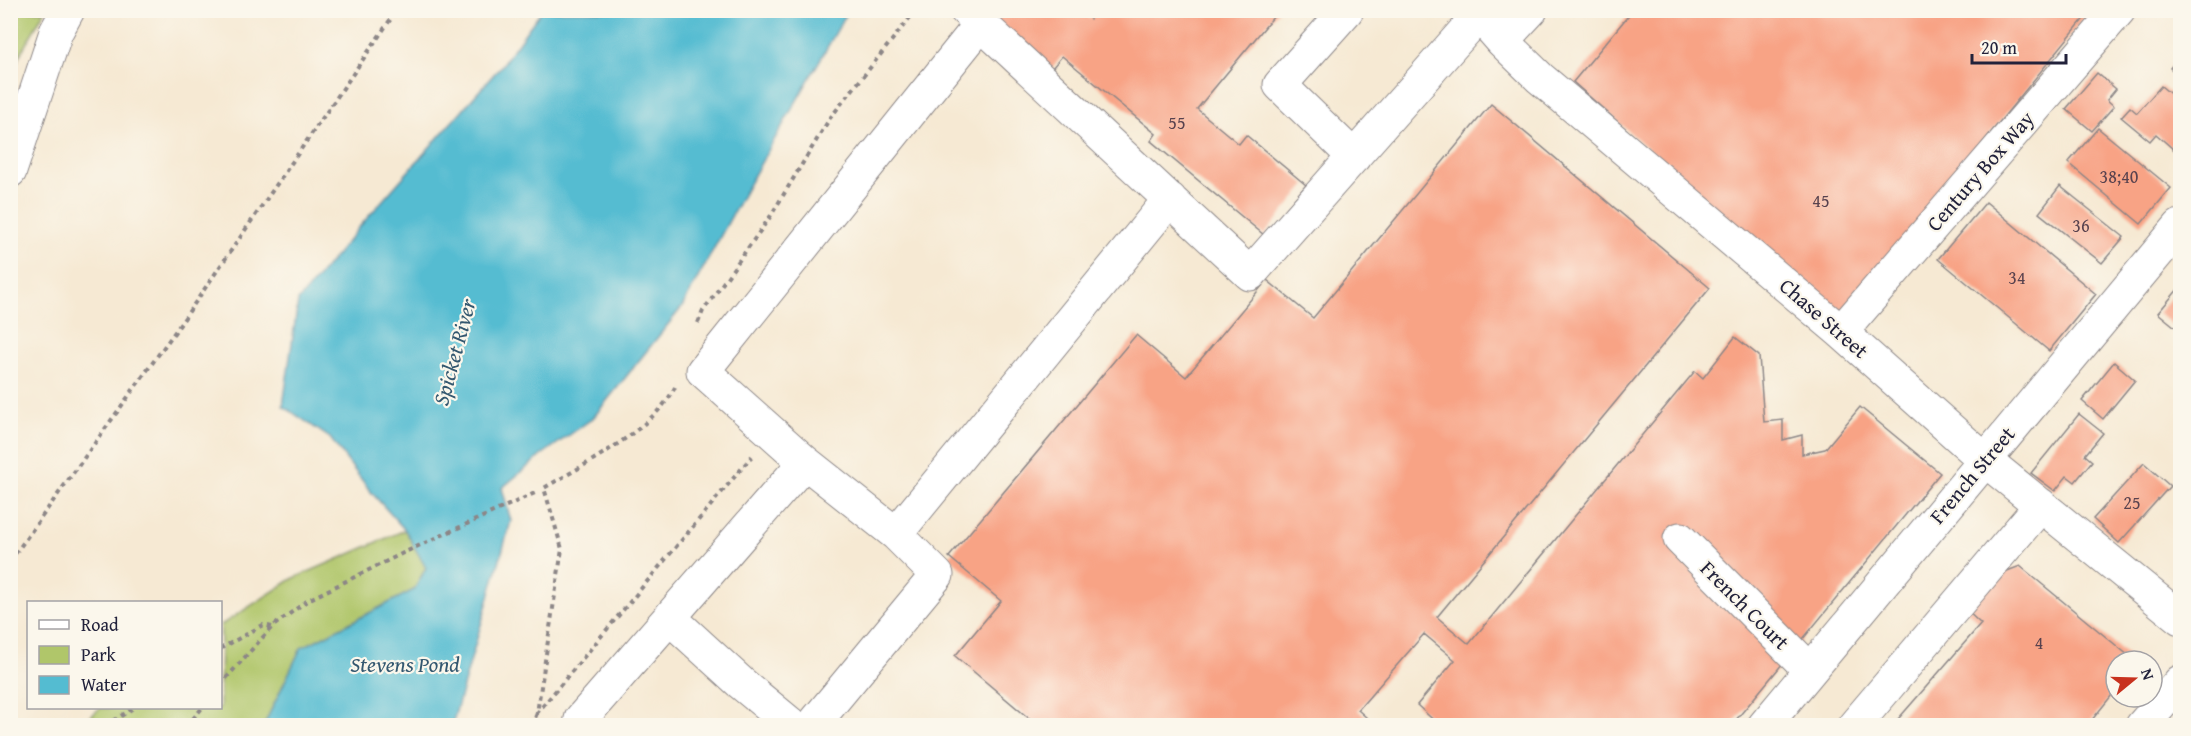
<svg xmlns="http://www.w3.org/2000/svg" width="2191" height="736" font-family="'Gentium Book Plus',serif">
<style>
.green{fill:#b0c66a;stroke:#697452;stroke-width:1.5}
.water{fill:#54bcd1;stroke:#3b6f86;stroke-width:1.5}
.building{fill:#f8a385}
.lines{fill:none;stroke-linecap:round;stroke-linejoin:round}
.minor-casing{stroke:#8c8687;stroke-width:35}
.major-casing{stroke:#8c8687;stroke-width:35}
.path{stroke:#8c8687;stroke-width:4;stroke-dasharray:4.5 4.5;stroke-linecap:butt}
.minor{stroke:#fff;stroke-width:33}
.major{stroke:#fff;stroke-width:33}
.labels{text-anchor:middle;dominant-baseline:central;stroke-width:4.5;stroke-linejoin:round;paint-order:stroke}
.number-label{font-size:18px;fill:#58424e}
.street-label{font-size:21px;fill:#22223b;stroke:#fbf7ec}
.water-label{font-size:22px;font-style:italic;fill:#345870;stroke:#fbf7ec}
</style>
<rect width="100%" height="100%" fill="#fbf7ec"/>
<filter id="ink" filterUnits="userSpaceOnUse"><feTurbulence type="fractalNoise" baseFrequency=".0167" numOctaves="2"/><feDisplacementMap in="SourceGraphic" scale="12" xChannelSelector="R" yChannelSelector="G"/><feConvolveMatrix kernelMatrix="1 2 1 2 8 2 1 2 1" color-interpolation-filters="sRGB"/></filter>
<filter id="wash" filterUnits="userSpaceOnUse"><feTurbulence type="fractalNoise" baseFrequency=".008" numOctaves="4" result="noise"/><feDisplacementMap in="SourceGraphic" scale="24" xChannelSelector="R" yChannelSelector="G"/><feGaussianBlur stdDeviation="1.35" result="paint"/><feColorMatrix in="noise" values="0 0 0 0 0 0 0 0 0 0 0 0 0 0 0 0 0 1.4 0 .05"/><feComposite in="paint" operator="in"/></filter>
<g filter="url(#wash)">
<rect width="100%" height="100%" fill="#f6e9d3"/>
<!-- green -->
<path class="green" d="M11 10 45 11 19 56 11 79Z
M405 530 426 567 414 590 301 648 264 725 80 726 100 708H220L221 625 292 579Z"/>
<!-- water -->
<path class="water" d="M541 11H848L749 184 682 307 593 418 543 454 502 488 511 521 452 725H264L301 648 414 590 426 568 405 530 371 492 330 438 283 406 298 301 361 225 502 65Z"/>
<g id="blocks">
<!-- building -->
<path class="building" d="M984 10H1079L1090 19 1097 10H1279L1197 109 1239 144 1246 135 1306 185 1264 235 1151 141 1156 134 1062 56 1048 73Z
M1633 10H2091L1839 318 1573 82Z
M2180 56V77L2170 68Z
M2097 73 2116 89 2107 100 2114 106 2092 131 2066 109Z
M2161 86 2180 102V155L2156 134 2150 141 2121 117 2130 107 2137 113Z
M1491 104 1710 288 1437 617 1469 644 1695 371 1703 378 1735 337 1759 356 1764 422 1783 420V440L1802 435V454L1825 449 1860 407 1940 473 1731 726H1440L1417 705 1455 660 1424 634 1358 710 1376 726H1038L955 656 1001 601 949 557 1136 335 1186 377 1267 280 1313 318Z
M2098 128 2171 188 2141 224 2068 163Z
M2060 186 2124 237 2102 263 2039 213Z
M1986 202 2096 294 2049 351 1938 259Z
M2179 288 2180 290V331L2158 313Z
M2114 362 2135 380 2103 419 2082 401Z
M2079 414 2103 433 2085 455 2092 461 2075 482 2067 476 2055 491 2031 473Z
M2144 463 2170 486 2119 543 2093 519Z
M2020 566 2135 661H2116V690L2087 726H1892L1981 624 1962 606 1997 575Z"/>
</g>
</g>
<g filter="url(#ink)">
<use href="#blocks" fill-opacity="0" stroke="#8c8687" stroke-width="1.5"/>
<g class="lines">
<defs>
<path id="minor" d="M966 10 1250 274 1479 15
M1347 10 1280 85 1354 157
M1475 10 1502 41 1540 78 1841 332 1985 460 2180 618
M1502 41 1531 10
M1841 332 2119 10
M805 462 896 534
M1680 539 1810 670
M670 618 741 683 793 726
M580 726 581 719 805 462 703 371 981 24
M812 726 937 575 896 534 1170 199
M1764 726 2180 226
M1854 726 2041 505
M2142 726 2180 682"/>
<path id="major" d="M10 171 56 32 68 10"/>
</defs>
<!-- minor casing -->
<use href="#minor" class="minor-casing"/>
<!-- major casing -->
<use href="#major" class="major-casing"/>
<!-- path -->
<path class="path" d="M698 323 703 311 770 217 830 118 916 10
M675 387C656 428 582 466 544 488L562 549 537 713 752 456
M10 561 179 326 397 10
M220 649 263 625 272 627
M220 685 272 627 308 600 403 553 535 493
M106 726 133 708
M187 726 202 708
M532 726 537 713"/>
<!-- minor -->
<use href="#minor" class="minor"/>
<!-- major -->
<use href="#major" class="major"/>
</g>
</g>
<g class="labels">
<!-- number labels -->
<g class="number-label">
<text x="1177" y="122">55</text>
<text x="2119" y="176">38;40</text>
<text x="1821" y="200">45</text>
<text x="2081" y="225">36</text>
<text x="2017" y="277">34</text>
<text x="2132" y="502">25</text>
<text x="2039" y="642">4</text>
</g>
<!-- street labels -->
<g class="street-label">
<text transform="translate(1980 171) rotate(-49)">Century Box Way</text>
<text transform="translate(1824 318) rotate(41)">Chase Street</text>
<text transform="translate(1972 475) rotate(-50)">French Street</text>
<text transform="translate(1745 605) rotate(45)">French Court</text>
</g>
<!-- water labels -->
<g class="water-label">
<text transform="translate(454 352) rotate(-75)">Spicket River</text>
<text x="405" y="664">Stevens Pond</text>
</g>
</g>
<!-- margin -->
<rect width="2191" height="736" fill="none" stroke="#fbf7ec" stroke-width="36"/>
<!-- legend -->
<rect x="27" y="601" width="195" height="108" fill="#fbf7ec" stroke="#a4a2a5" stroke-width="1.5"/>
<rect x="39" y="620" width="30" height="9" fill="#ffffff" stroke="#a4a2a5" stroke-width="1.5"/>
<text x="81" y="631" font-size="18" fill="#22223b">Road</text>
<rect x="39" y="646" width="30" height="18" fill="#b0c66a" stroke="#a4a2a5" stroke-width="1.5"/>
<text x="81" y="661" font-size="18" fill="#22223b">Park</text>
<rect x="39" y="676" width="30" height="18" fill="#54bcd1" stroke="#a4a2a5" stroke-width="1.5"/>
<text x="81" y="691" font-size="18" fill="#22223b">Water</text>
<!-- north arrow -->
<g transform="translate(2134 679) rotate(71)"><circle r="28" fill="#fbf7ec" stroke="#a4a2a5" stroke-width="1.5"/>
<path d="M0-4.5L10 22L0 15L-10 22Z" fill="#c8321e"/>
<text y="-9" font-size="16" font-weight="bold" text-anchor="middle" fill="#22223b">N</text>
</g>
<!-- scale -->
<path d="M1972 54v9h94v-9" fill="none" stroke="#22223b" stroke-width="3"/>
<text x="1981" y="54" font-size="18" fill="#22223b" stroke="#fbf7ec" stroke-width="4.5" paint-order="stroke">20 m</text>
</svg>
